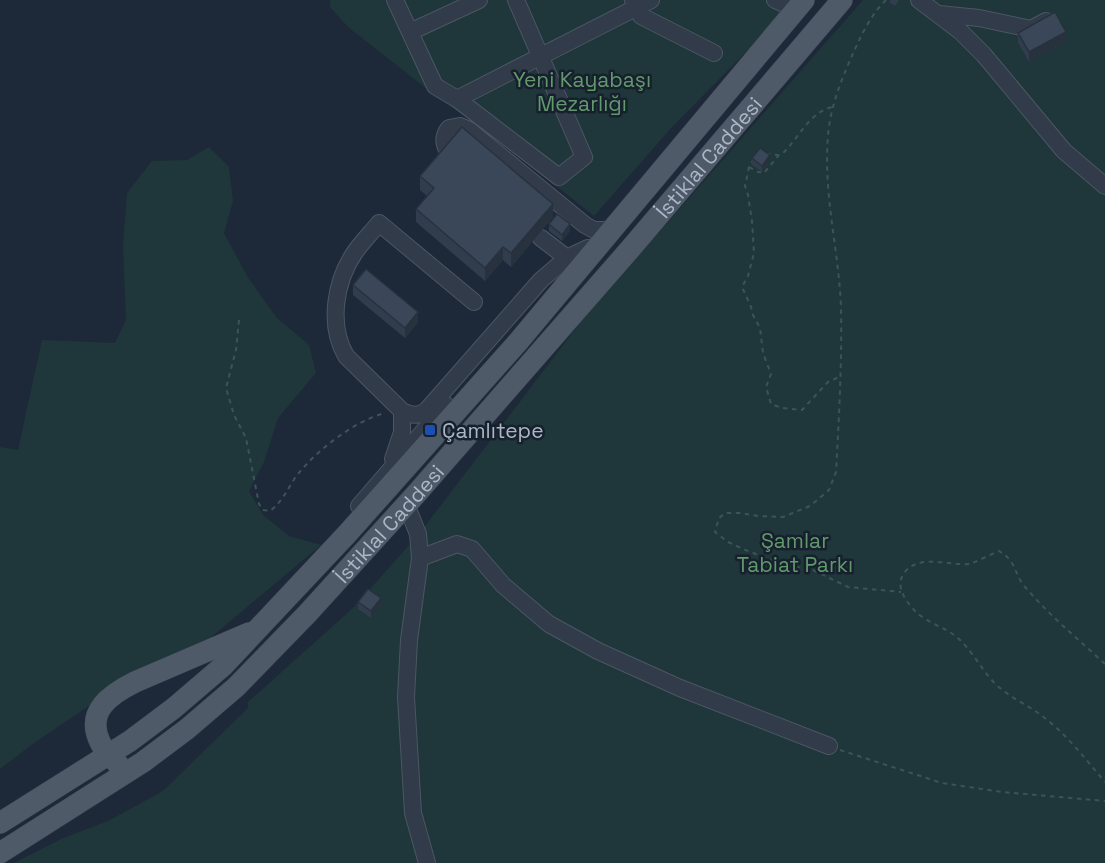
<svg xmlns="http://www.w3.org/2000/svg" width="1105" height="863" font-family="'Space Grotesk',sans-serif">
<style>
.green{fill:#1f373a}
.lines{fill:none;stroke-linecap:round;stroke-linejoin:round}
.minor-casing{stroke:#4c5664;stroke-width:18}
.major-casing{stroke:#3b4452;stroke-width:22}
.path{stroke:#3d5457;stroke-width:2;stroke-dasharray:4.5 4.5;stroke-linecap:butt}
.minor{stroke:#313b49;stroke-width:16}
.major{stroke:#4f5a69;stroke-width:21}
.wall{fill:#313d4d}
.shaded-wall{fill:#28323e}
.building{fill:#394759;stroke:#28323e;stroke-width:1.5}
.transit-dot{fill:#1a4fb4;stroke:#17202d;stroke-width:2}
.labels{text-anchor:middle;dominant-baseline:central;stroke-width:5;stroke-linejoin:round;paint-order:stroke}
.park-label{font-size:21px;fill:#61996d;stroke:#17202d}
.street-label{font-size:21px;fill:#abb6c6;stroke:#17202d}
.poi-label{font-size:21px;fill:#abb6c6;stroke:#17202d;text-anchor:start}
</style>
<rect width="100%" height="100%" fill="#1d2939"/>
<!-- green -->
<path class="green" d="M330 0H790L753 45 672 127 594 216 481 126 445 103 348 27 330 7Z
M863 0H1105V863H14L61 839 108 821 163 791 248 708V702L353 608 419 534 583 319Z
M209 147 229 167 233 201 224 233 247 276 276 317 309 345 316 373 278 418 264 462 249 491 263 515 289 536 321 545 209 639 102 697 34 743 0 769V447L18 450 42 340 115 343 126 320 123 245 127 193 152 161 187 160Z"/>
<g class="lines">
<defs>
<path id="minor" d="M395 0 435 86 457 99 559 177 584 157 516 0
M633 0 641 16 714 53
M775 0 796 9
M919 0 960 31 984 55 1064 151 1105 186
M939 14 979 18 1031 29 1046 21
M410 32 479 0
M457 99 651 0
M449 153C443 144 442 137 449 128L460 126 469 130 585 225 594 230H611
M541 238 567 258
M474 302 379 223C371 233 362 242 355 252 335 281 328 325 346 356L402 411C411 415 417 417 426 411L541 280 567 258 588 248
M393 459 402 432V411
M406 504 418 534 420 558 409 640 406 697 413 813 427 863
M359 506 446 405
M420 558 457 544 472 549 503 585 549 624 598 651 680 688 829 746"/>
<g id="major">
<path d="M118 764C112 758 103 750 100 742 85 711 111 694 135 682L249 633"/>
<path d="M0 823 130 741 174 708 223 666 347 534 518 342 804 0"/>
<path id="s1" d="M0 853 143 762 187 729 236 687 307 614 417 493 631 248 842 0"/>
</g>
</defs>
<!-- minor casing -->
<use href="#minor" class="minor-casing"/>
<!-- major casing -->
<use href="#major" class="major-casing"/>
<!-- path -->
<path class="path" d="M886 0C870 15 860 38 851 58 840 83 830 109 828 136 823 195 839 250 841 308 842 363 839 418 836 472L829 490 810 506 783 517 758 516 740 513H725L719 518 715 532 728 542 743 549 784 565 813 570 848 587 901 592
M766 154 779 155 783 153C799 138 810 111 833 107
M754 159 749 167 745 186 748 195 752 221 754 253 748 276 742 287 751 307 753 315 760 328 763 353 771 374 766 387 771 404 782 408 802 410 828 382 839 377
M749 167 758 172 764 173 779 155
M239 320 236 350 226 388 234 415 246 438 259 504 263 510 270 511C282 502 287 490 295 478 314 452 354 421 385 413
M1105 664C1078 639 1050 616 1026 588 1013 574 1018 562 999 551 991 554 974 563 970 564 950 566 919 553 904 573 895 586 905 600 914 610 926 623 946 627 959 639 975 654 984 675 1000 688 1014 700 1032 707 1046 719 1069 737 1086 760 1105 782
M840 750 942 783 1002 792 1105 801"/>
<!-- minor -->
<use href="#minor" class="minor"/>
<!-- major -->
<use href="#major" class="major"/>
</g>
<!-- wall -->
<path class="wall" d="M890 0H899L895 6 890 3Z
M1018 33 1066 42 1029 62 1018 43Z
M752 158 770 161 762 172 752 165Z
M420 176 553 217 511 267 503 260 485 281 416 222V209L427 196 420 190Z
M549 224 570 231 562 241 549 231Z
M353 285 418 322 405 338 353 295Z
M358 602 381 605 371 618 358 609Z"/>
<!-- shaded-wall -->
<path class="shaded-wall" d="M1066 32V42L1029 62V52Z
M770 155V161L762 172V166Z
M553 204V217L511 267V253Z
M570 224V231L562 241V235Z
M503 247V260L485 281V268Z
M418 312V322L405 338V328Z
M381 598V605L371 618V611Z"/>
<!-- building -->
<path class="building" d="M1055 12 1066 32 1029 52 1018 33Z
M462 127 553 204 511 253 503 247 485 268 416 209 434 188 420 176Z
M760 148 770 155 762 166 752 158Z
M557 214 570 224 562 235 549 224Z
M366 269 418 312 405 328 353 285Z
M368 589 381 598 371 611 358 602Z"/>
<!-- markers -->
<rect class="transit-dot" x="424" y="424" width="12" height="12" rx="3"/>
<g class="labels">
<!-- park labels -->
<g class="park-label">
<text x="582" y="79">Yeni Kayabaşı<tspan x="582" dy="24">Mezarlığı</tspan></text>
<text x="795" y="540">Şamlar<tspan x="795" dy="24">Tabiat Parkı</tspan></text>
</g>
<!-- street labels -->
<g class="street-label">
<text stroke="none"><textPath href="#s1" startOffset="999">İstiklal Caddesi</textPath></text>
<text stroke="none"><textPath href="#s1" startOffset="513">İstiklal Caddesi</textPath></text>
</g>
<!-- poi labels -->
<g class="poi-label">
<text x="442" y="430">Çamlıtepe</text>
</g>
</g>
</svg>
